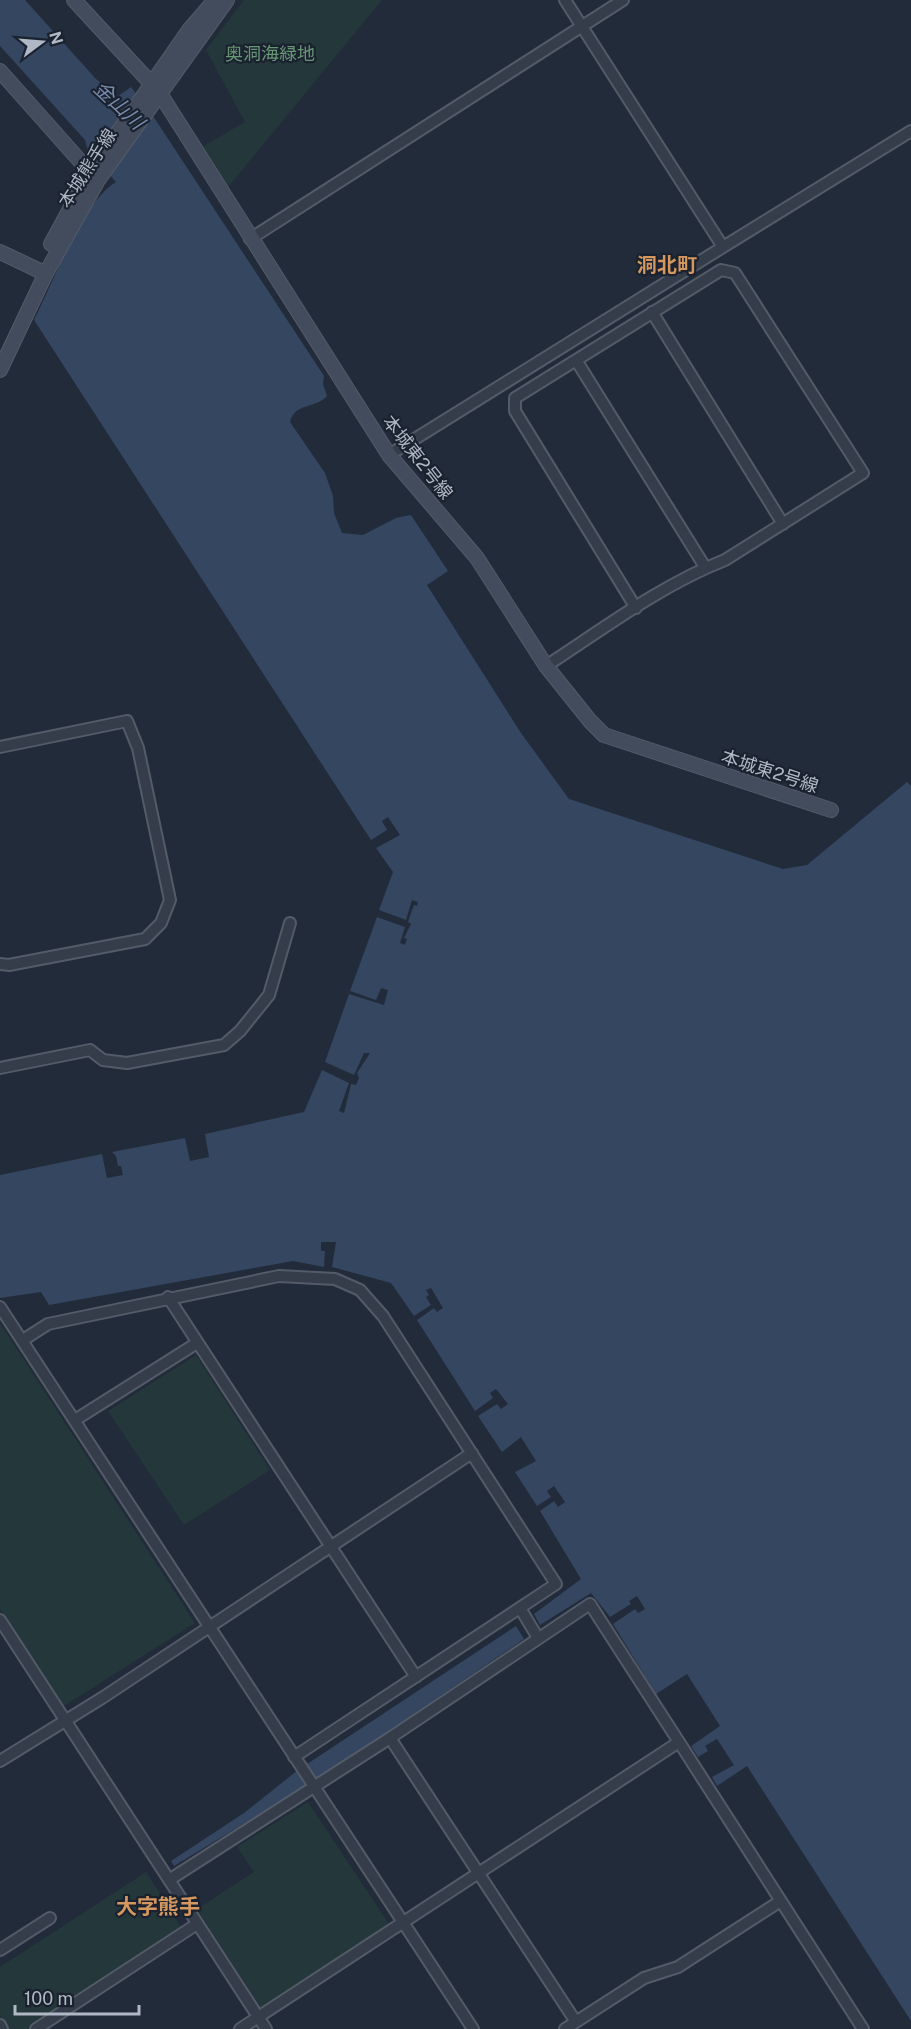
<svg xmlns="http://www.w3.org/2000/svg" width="911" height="2029" font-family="'Public Sans','Noto Sans JP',sans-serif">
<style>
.green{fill:#24373b}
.water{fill:#354661}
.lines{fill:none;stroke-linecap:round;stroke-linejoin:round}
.street-casing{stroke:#535b68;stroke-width:14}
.secondary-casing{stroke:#535b68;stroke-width:16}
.street{stroke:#353d4a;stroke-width:10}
.secondary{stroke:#434c5d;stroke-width:14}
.labels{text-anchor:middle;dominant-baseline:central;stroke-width:4.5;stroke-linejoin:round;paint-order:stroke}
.park-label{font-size:18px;fill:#689775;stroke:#1b222f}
.street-label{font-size:18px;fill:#b0b8c6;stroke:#1b222f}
.water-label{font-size:20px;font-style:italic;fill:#788dae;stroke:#1b222f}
.neighbourhood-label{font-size:20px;font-weight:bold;fill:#d3975f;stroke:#1b222f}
.quarter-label{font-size:21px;font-weight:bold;fill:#d3975f;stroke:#1b222f}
</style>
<rect width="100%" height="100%" fill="#222b3a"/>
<!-- green -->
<path class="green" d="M244 0H382L225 191 202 147 245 122 206 50Z
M0 1323 195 1623 64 1706 0 1609Z
M196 1355 270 1470 184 1525 108 1411Z
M308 1802 389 1924 261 2008 197 1909 254 1872 237 1847Z
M146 1872 183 1930 30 2029H9L0 2016V1967Z"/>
<!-- water -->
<path class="water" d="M0 0H25L96 79 118 96 131 87 155 119 324 376 323 384 327 396C316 409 295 402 290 422L325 473 333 496 334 513 342 533 363 535 396 518 411 515 448 571 427 585 521 733 569 799 783 869 807 865 907 782 911 786V2021L747 1766 717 1786 712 1777 734 1765 717 1739 705 1746 708 1751 698 1757 691 1746 720 1726 687 1674 656 1694 613 1624 635 1609 638 1613 645 1609 637 1596 629 1601 631 1604 610 1617 591 1593 540 1625 534 1614 581 1579 540 1511 554 1501 558 1507 565 1502 554 1486 547 1491 551 1497 537 1506 515 1472 536 1461 521 1437 502 1452 478 1416 497 1404 501 1409 508 1404 496 1389 490 1393 493 1398 475 1411 417 1320 434 1308 437 1312 443 1308 431 1288 426 1290 429 1295 426 1297 431 1305 414 1316 391 1283 332 1267 336 1242H321V1251H325L324 1267 293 1261 49 1305 41 1292 0 1298V1175L102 1154 107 1178 123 1175 121 1166H118L116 1156 112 1152 185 1138 190 1161 209 1157 205 1134 304 1112 322 1070 349 1083 339 1111 344 1113 351 1084 356 1085 359 1078 357 1073 370 1053H364L354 1075 325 1062 349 994 384 1005 388 990 381 988 376 1000 350 991 377 917 405 927 400 943 405 945 407 939 404 938 411 924 408 922 414 905 417 906 418 902 412 900 406 920 379 910 393 872 376 848 400 835 388 817 382 821 387 830 371 840 34 320C52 285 83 201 116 182L88 151 85 140 0 46Z
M516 1626 524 1639 327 1773 174 1866 171 1861 244 1813 298 1770Z"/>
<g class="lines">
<defs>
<path id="street" d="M250 239 623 0
M723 247 911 131
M652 312 783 524
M576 360 705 567
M389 455 723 247 565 0
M546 666C603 629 661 585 725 560L863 473 735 273 721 270 515 398V411L636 608
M0 747 127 721 138 748 170 900 161 923 145 939 9 965 0 964
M0 1068 90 1050 103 1060 127 1063 224 1045 240 1031 269 995 290 923
M168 1297 416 1677
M0 1307 473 2029
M23 1340 48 1324 279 1276 335 1279 360 1290 383 1316 556 1584 294 1757
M75 1420 197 1343
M520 1608 538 1638
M0 1620 266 2029
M390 1738 590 1604 679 1742
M0 1761 102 1698 472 1453
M169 1880 390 1738 576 2022
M0 1950 50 1918
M0 2025 2 2029
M36 2029 197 1924
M240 2029 679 1742 863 2029
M565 2029 644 1978 678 1967 779 1902"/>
<path id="secondary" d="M74 0 159 92 389 455 477 558 546 666 590 721 604 735 831 810
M0 71 96 179
M51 244 89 174 189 30 215 0
M0 252 38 270
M0 370 46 273 98 180 227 0"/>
</defs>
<!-- street casing -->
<use href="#street" class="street-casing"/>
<!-- secondary casing -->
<use href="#secondary" class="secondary-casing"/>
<!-- street -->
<use href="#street" class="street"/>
<!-- secondary -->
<use href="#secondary" class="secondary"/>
</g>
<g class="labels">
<!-- park labels -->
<g class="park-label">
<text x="270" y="53">奥洞海緑地</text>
</g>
<!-- street labels -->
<g class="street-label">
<text transform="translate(87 168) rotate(-57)">本城熊手線</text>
<text transform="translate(418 457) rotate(52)">本城東2号線</text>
<text transform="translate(770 771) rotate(18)">本城東2号線</text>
</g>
<!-- water labels -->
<g class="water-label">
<text transform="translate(119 105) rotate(43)">金山川</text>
</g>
<!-- neighbourhood labels -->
<g class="neighbourhood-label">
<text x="667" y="265">洞北町</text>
</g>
<!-- quarter labels -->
<g class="quarter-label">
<text x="158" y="1906">大字熊手</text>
</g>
</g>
<!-- north arrow -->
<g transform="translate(42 42) rotate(74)" stroke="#1b222f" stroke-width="4.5" paint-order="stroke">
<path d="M0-4.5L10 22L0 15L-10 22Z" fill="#b0b8c6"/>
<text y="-9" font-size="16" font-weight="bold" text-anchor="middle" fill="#b0b8c6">N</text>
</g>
<!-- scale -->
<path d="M15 2005v9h124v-9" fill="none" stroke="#b0b8c6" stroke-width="3"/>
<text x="24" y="2005" font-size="18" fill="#b0b8c6" stroke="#1b222f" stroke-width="4.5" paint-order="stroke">100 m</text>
</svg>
